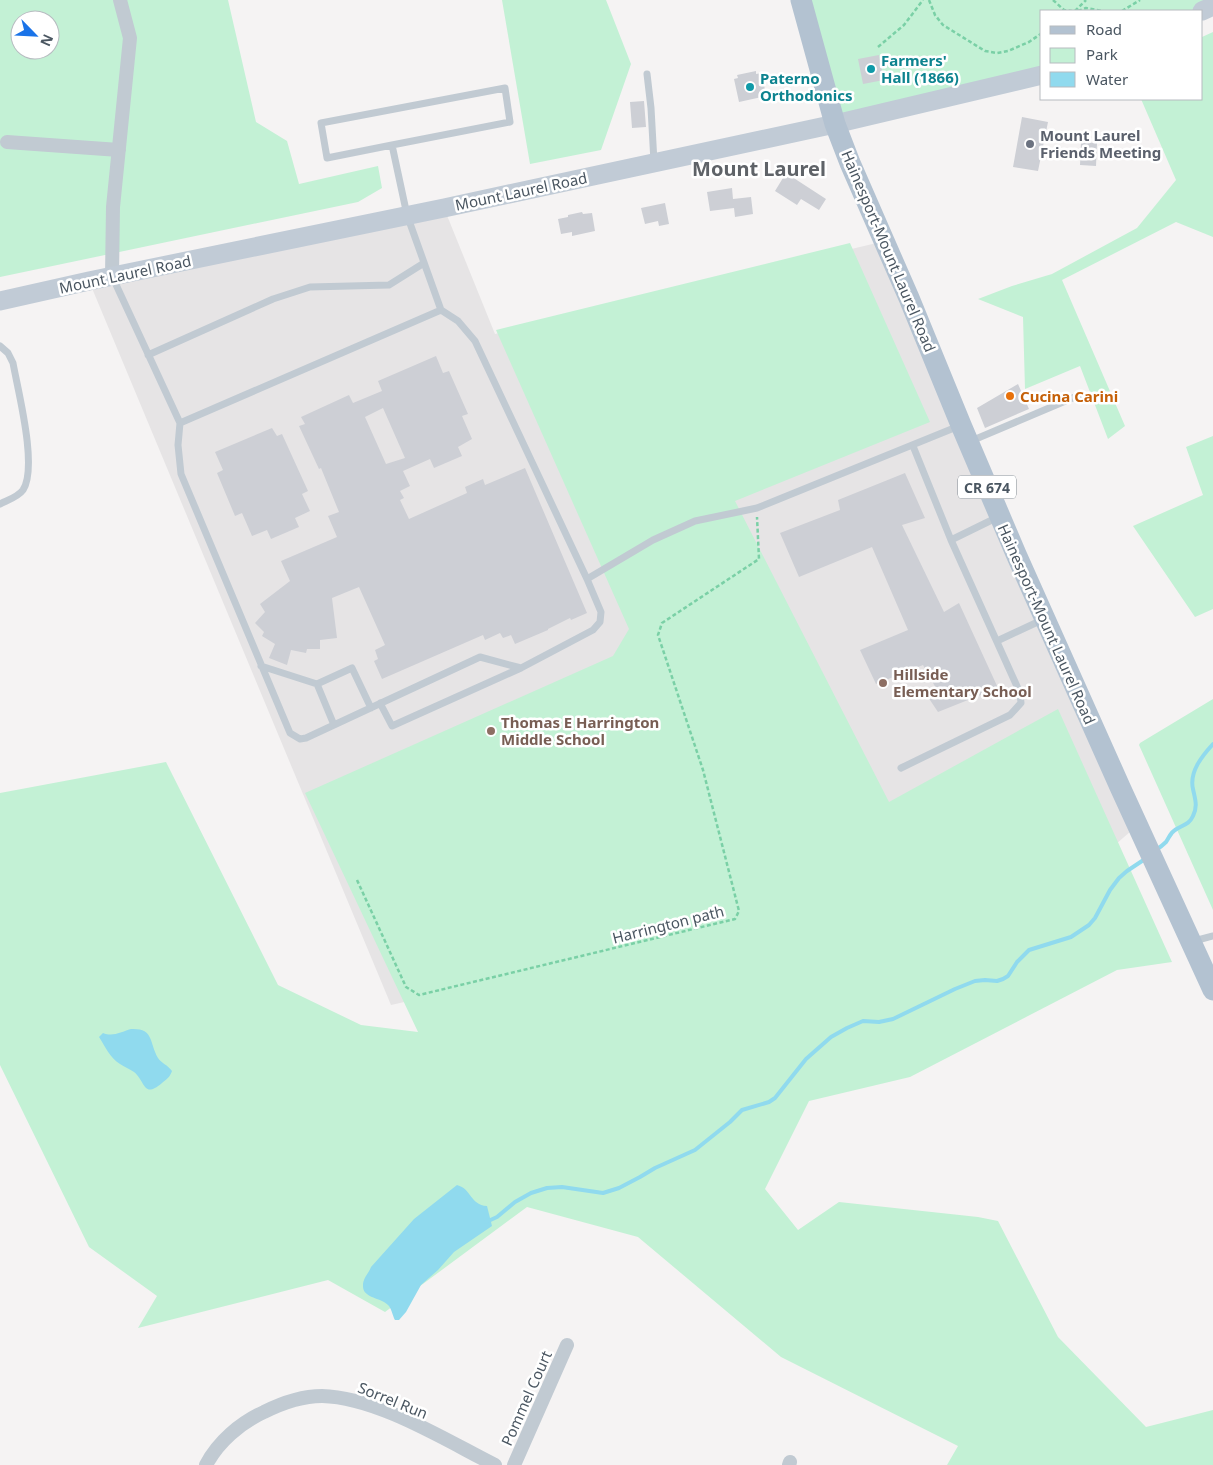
<svg xmlns="http://www.w3.org/2000/svg" width="1213" height="1465" font-family="'Noto Sans',sans-serif">
<style>
.education{fill:#e6e4e5}
.green{fill:#c3f1d5;fill-rule:evenodd}
.water{fill:#90daee}
.lines{fill:none;stroke-linecap:round;stroke-linejoin:round}
.stream{stroke:#90daee;stroke-width:4}
.building{fill:#cdcfd5;fill-rule:evenodd}
.path{stroke:#7ad0a6;stroke-width:2.5;stroke-dasharray:4 2.5;stroke-linecap:butt}
.lane{stroke:#c1cad2;stroke-width:7}
.street{stroke:#c1cad2;stroke-width:14}
.secondary{stroke:#c1cbd6;stroke-width:19}
.primary{stroke:#b3c2d1;stroke-width:21}
.culture-dot{fill:#0f9aa8;stroke:#fff;stroke-width:2}
.worship-dot{fill:#6b7280;stroke:#fff;stroke-width:2}
.food-dot{fill:#e8710a;stroke:#fff;stroke-width:2}
.education-dot{fill:#8d6e63;stroke:#fff;stroke-width:2}
.labels{text-anchor:middle;dominant-baseline:central;stroke-width:5;stroke-linejoin:round;paint-order:stroke}
.shield{fill:#fff;stroke:#808990;stroke-width:1}
.shield-label{font-size:14px;font-weight:bold;fill:#4a5661}
.culture-label{font-size:15px;font-weight:bold;fill:#0d838f;stroke:#fff;text-anchor:start}
.worship-label{font-size:15px;font-weight:bold;fill:#5b616d;stroke:#fff;text-anchor:start}
.street-label{font-size:15px;fill:#4a5661;stroke:#fff}
.food-label{font-size:15px;font-weight:bold;fill:#c56008;stroke:#fff;text-anchor:start}
.education-label{font-size:15px;font-weight:bold;fill:#785e54;stroke:#fff;text-anchor:start}
.district-label{font-size:20px;font-weight:bold;fill:#5f6368;stroke:#fff}
</style>
<rect width="100%" height="100%" fill="#f5f3f3"/>
<!-- education -->
<path class="education" d="M444 208 495 334 885 241 1138 825 1049 902 756 923 391 1005 89 281Z"/>
<!-- green -->
<path class="green" d="M0 0H228L256 122 287 141 299 184 378 166 382 188 358 202 0 277ZM20 20H50V50H20Z
M502 0H606L631 64 601 150 530 164Z
M803 0H1213L1198 11H1042V73L835 124Z
M1213 32V237L1176 222 1062 280 1125 426 1108 439 1080 366 1025 389 1023 317 978 299 1012 286 1052 274 1137 228 1176 180 1141 99H1202V37Z
M850 243 930 422 735 501 889 802 1058 709 1172 962 1117 970 910 1077 809 1101 765 1189 798 1230 839 1202 978 1217 998 1221 1058 1337 1146 1427 1213 1410V1465H947L958 1446 781 1357 638 1237 527 1207 385 1312 328 1280 138 1328 157 1296 89 1247 0 1065V793L166 762 278 985 361 1025 418 1032 305 793 613 656 629 629 496 330Z
M1213 436V609L1195 617 1133 526 1203 495 1186 447Z
M1213 699V910L1139 745 1140 743Z"/>
<!-- water -->
<path class="water" d="M131 1029C154 1028 149 1042 158 1058 161 1063 168 1065 172 1071 170 1077 167 1079 162 1083 143 1099 146 1082 134 1072 130 1069 124 1067 120 1064 110 1058 105 1046 99 1037L103 1033C113 1037 121 1032 131 1029Z
M457 1185C472 1189 470 1205 487 1206L492 1226 454 1252 438 1270 421 1285 406 1312 399 1320H395C393 1317 392 1310 389 1306 382 1297 362 1299 363 1285 363 1278 369 1273 371 1267L414 1219Z"/>
<g class="lines">
<!-- stream -->
<path class="stream" d="M1156 850C1159 848 1163 845 1166 842 1169 838 1170 833 1175 830 1182 825 1189 825 1193 816 1198 806 1195 799 1193 789 1189 772 1202 756 1213 744
M486 1222 497 1217 515 1202 531 1193 547 1188 562 1187 603 1193 619 1188 640 1177 655 1168 695 1150 730 1122 742 1110 769 1102 775 1098 806 1059 831 1037 847 1028 863 1021 879 1022 893 1019 955 989 975 981 985 980 997 981 1003 979 1008 976 1017 962 1029 950 1071 937 1089 925 1095 918 1110 890 1119 878 1127 871 1145 859"/>
</g>
<!-- building -->
<path class="building" d="M879 55 884 80 863 84 858 59Z
M756 71V74L762 73 766 96 739 102 734 79 738 78 737 75Z
M644 101 646 127 632 128 630 102Z
M1022 117 1048 122 1038 171 1013 167Z
M1081 142 1097 143 1096 166 1080 165Z
M786 173 826 199 819 210 801 199 797 205 775 191Z
M732 188 733 199 751 197 753 214 735 217 734 208 710 211 707 192Z
M665 203 669 224 659 226 658 221 645 224 641 208Z
M582 212 583 214 592 213 595 231 572 236V232L561 234 558 219 568 217V215Z
M436 356 443 373 449 371 468 414 462 416 472 439 458 447 462 456 434 468 430 459 403 471 410 486 400 491 404 498 400 500 409 519 467 493 465 487 483 479 485 485 525 468 587 613 571 620 570 618 548 629V630L515 644 511 635 503 638 500 633 485 640 483 635 382 679 374 661 378 659 375 650 385 645 359 587 332 598 337 638 320 640V649H307L306 653 291 650 287 665 269 658 275 644 262 636 264 632 255 623 265 612 260 604 290 581 281 561 337 537 328 516 339 512 321 468 319 469 299 426 305 424 301 417 349 395 353 403 382 391 378 381ZM383 408 405 458 386 464 365 417Z
M1018 384 1029 409 985 428 977 408Z
M272 428 277 436 282 434 308 491 302 494 310 511 295 518 299 527 271 539 267 530 252 536 242 513 235 516 217 473 223 470 215 452Z
M905 473 925 518 902 525 944 612 959 603 998 688 938 712 926 694 937 690 923 665 876 684 860 650 908 630 872 547 799 577 780 533 840 510 838 500Z"/>
<g class="lines">
<!-- path -->
<path class="path" d="M929 0 935 15 943 25 985 51 997 53 1008 51 1029 42 1042 33
M1053 0 1064 10 1072 11
M1075 11 1086 0
M1078 11 1086 8 1102 11
M1122 11 1140 0
M878 47 904 25 923 0
M357 880 406 987 419 995 735 919 739 911 703 770 658 635 662 623 759 559 757 517"/>
<!-- lane -->
<path class="lane" d="M647 74 651 108 654 162
M392 145 510 122 505 88 321 123 327 158 392 145 407 215 441 310
M112 276 180 423 441 310 458 321 475 341 587 579 653 540 695 521 757 508 959 426
M0 346 8 353 13 363C18 391 38 467 23 490 18 497 8 500 0 504
M148 355 273 299 310 287 389 285 424 263
M180 423 178 445 181 474 290 733 300 739 306 738 480 657 521 668 593 630 600 622 601 612 587 579
M971 441 1082 394
M951 540 998 517
M997 641 1042 620
M261 666 317 684 334 725
M317 684 352 668 371 708
M380 703 392 726 521 668
M901 768 1010 715 1021 703 1020 693 951 540 913 446
M1194 941 1213 936"/>
<!-- street -->
<path class="street" d="M7 142 119 150
M112 276 113 207 130 38 120 0
M206 1465C218 1442 240 1423 264 1412 282 1403 302 1396 322 1396 377 1397 447 1441 495 1465
M514 1465 567 1345
M789 1465 790 1462"/>
<!-- secondary -->
<path class="secondary" d="M1202 11 1213 6
M0 301 89 281 444 208 835 124 1042 75"/>
<!-- primary -->
<path class="primary" d="M801 0 835 124 850 163 909 298 961 425 1016 554 1120 787 1213 990"/>
</g>
<!-- markers -->
<g class="culture-dot">
<circle cx="871" cy="69" r="5"/>
<circle cx="750" cy="87" r="5"/>
</g>
<circle class="worship-dot" cx="1030" cy="144" r="5"/>
<circle class="food-dot" cx="1010" cy="396" r="5"/>
<g class="education-dot">
<circle cx="883" cy="683" r="5"/>
<circle cx="491" cy="731" r="5"/>
</g>
<g class="labels">
<!-- shield labels -->
<rect class="shield" x="958" y="475.5" width="58" height="23" rx="4"/>
<g class="shield-label">
<text x="987" y="487">CR 674</text>
</g>
<!-- culture labels -->
<g class="culture-label">
<text x="881" y="60">Farmers'<tspan x="881" dy="17">Hall (1866)</tspan></text>
<text x="760" y="78">Paterno<tspan x="760" dy="17">Orthodonics</tspan></text>
</g>
<!-- worship labels -->
<g class="worship-label">
<text x="1040" y="135">Mount Laurel<tspan x="1040" dy="17">Friends Meeting</tspan></text>
</g>
<!-- street labels -->
<g class="street-label">
<text transform="translate(521 191) rotate(-12)">Mount Laurel Road</text>
<text transform="translate(889 251) rotate(67)">Hainesport-Mount Laurel Road</text>
<text transform="translate(125 274) rotate(-12)">Mount Laurel Road</text>
<text transform="translate(1047 624) rotate(66)">Hainesport-Mount Laurel Road</text>
<text transform="translate(668 924) rotate(-14)">Harrington path</text>
<text transform="translate(526 1398) rotate(-66)">Pommel Court</text>
<text transform="translate(393 1400) rotate(22)">Sorrel Run</text>
</g>
<!-- food labels -->
<g class="food-label">
<text x="1020" y="396">Cucina Carini</text>
</g>
<!-- education labels -->
<g class="education-label">
<text x="893" y="674">Hillside<tspan x="893" dy="17">Elementary School</tspan></text>
<text x="501" y="722">Thomas E Harrington<tspan x="501" dy="17">Middle School</tspan></text>
</g>
<!-- district labels -->
<g class="district-label">
<text x="759" y="168">Mount Laurel</text>
</g>
</g>
<!-- legend -->
<rect x="1040" y="10" width="162" height="90" fill="#ffffff" stroke="#b7bbc0"/>
<rect x="1050" y="26" width="25" height="8" fill="#b3c2d1" stroke="#b7bbc0"/>
<text x="1086" y="35" font-size="15" fill="#4a5661">Road</text>
<rect x="1050" y="48" width="25" height="15" fill="#c3f1d5" stroke="#b7bbc0"/>
<text x="1086" y="60" font-size="15" fill="#4a5661">Park</text>
<rect x="1050" y="72" width="25" height="15" fill="#90daee" stroke="#b7bbc0"/>
<text x="1086" y="85" font-size="15" fill="#4a5661">Water</text>
<!-- north arrow -->
<g transform="translate(35 35) rotate(114)"><circle r="24" fill="#ffffff" stroke="#b7bbc0"/>
<path d="M0-4L9 19L0 12L-9 19Z" fill="#1a73e8"/>
<text y="-8" font-size="14" font-weight="bold" text-anchor="middle" fill="#4a5661">N</text>
</g>
</svg>
